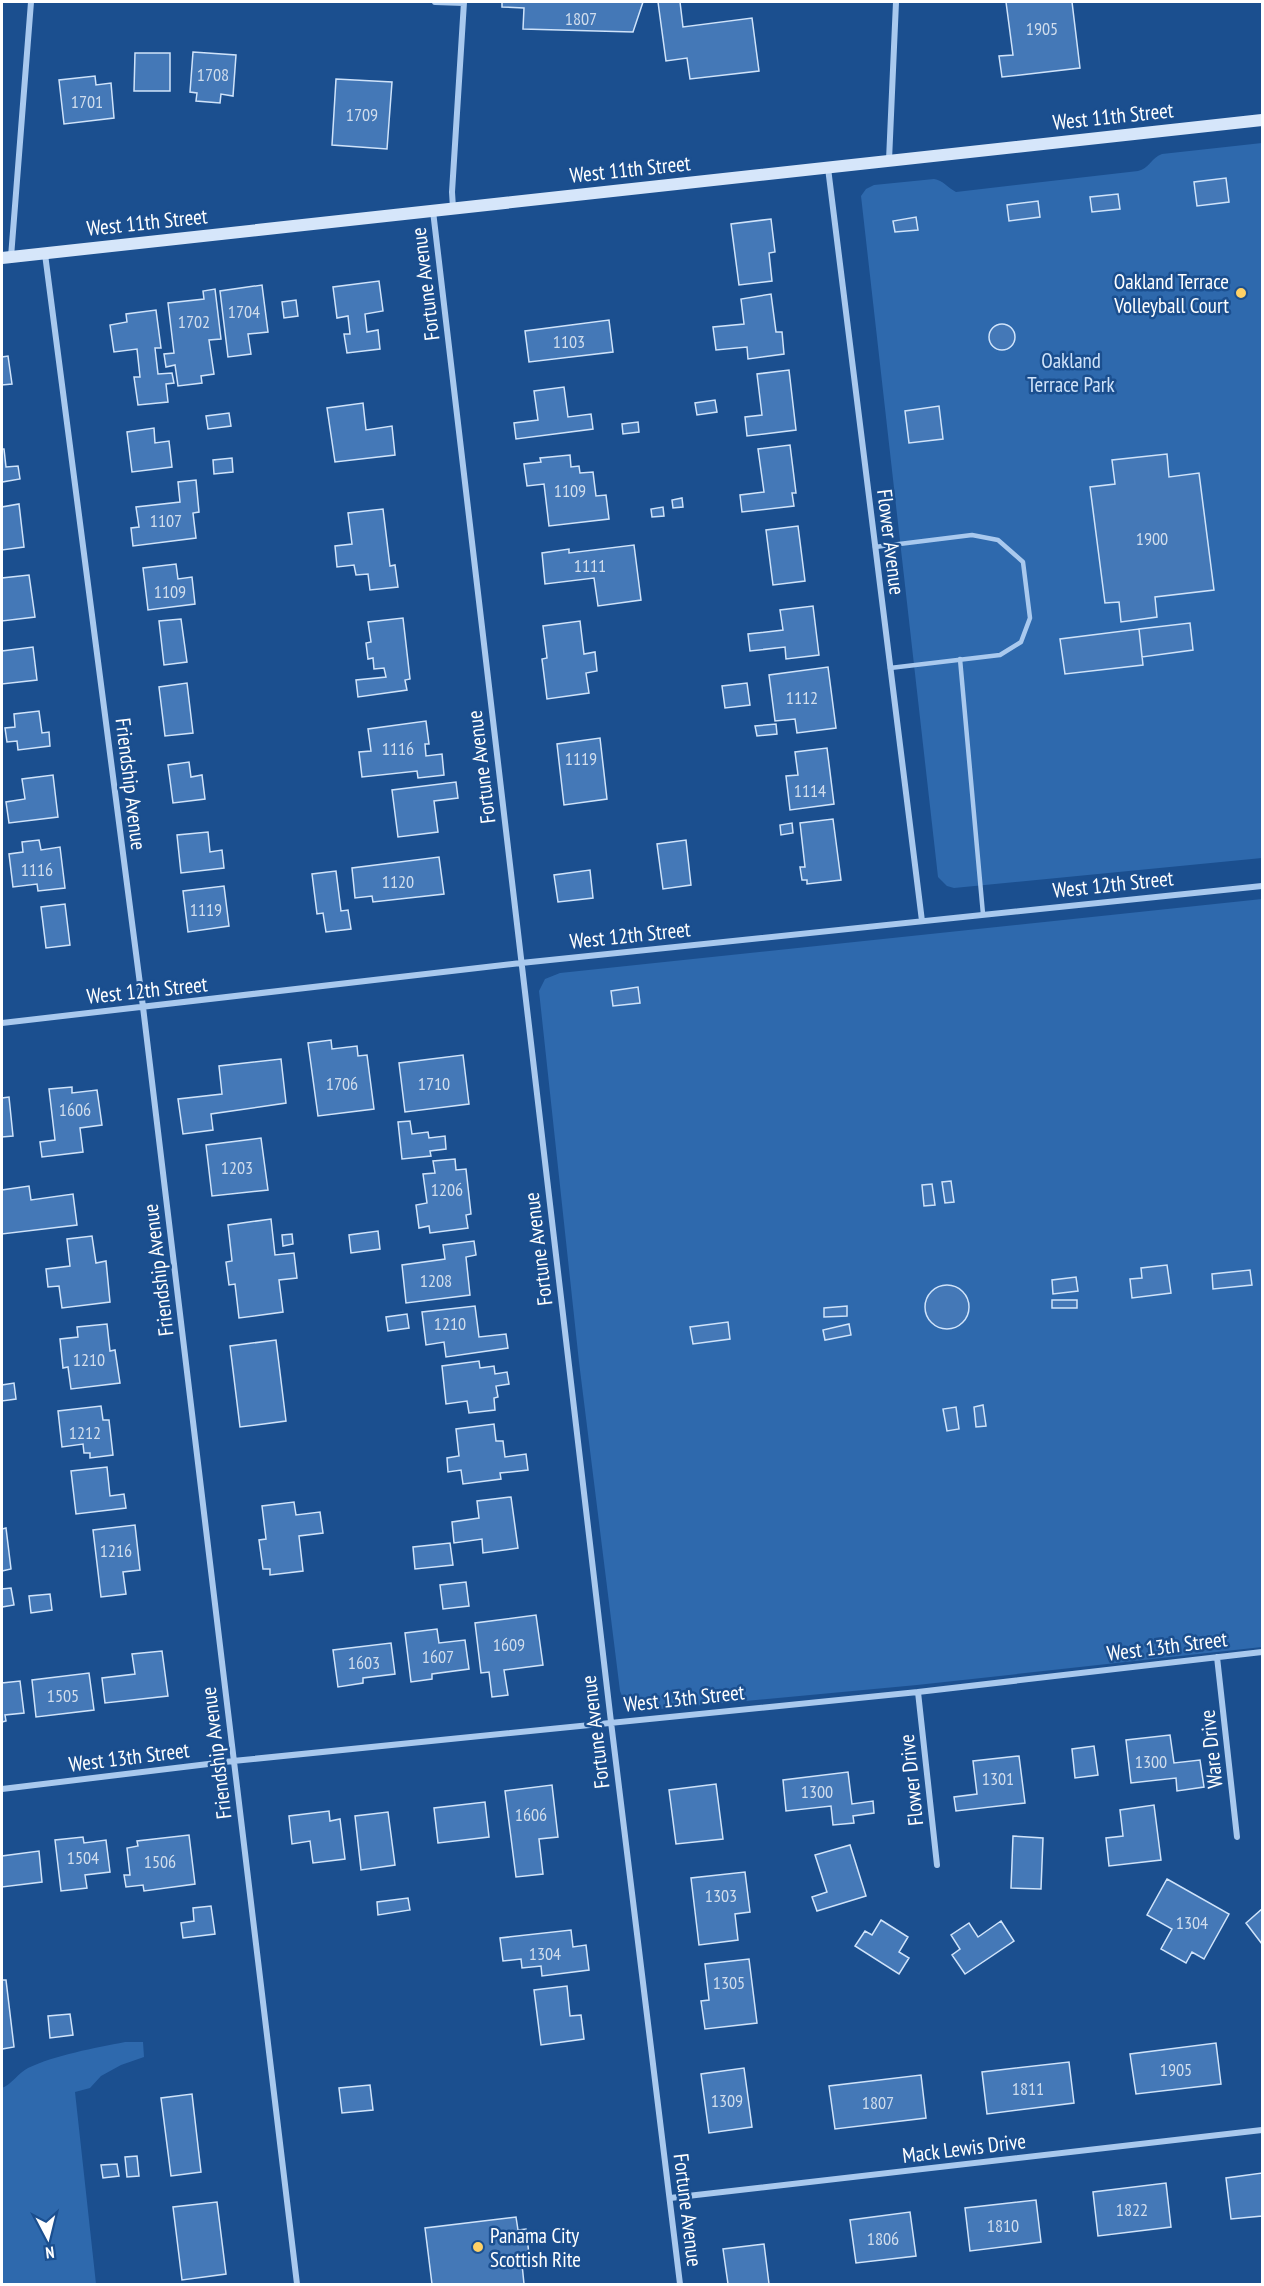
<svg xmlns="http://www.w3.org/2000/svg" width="1264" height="2286" font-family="'PT Sans Narrow',sans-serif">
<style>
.green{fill:#2e69ad}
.building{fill:#4478b7;stroke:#cfe3fa;stroke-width:1.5}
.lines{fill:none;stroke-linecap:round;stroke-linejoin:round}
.lane{stroke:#a9c9ee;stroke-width:4.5}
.street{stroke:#a9c9ee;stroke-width:6}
.secondary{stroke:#d6e6fa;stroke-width:12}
.poi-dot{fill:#ffd166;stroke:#1b4f8f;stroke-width:2}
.labels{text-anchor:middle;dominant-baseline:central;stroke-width:5;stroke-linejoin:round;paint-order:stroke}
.number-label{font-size:18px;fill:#d0dded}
.street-label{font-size:21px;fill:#fff;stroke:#1b4f8f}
.poi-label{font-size:21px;fill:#fff;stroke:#1b4f8f;text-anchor:end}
.park-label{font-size:21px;fill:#cfe3fa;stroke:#1b4f8f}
</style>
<rect width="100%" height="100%" fill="#1b4f8f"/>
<!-- green -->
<path class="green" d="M1262 143V858L954 888 947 886 938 877 861 196 866 189 874 185 934 179C943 180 948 188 956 192L1138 171C1149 169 1151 158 1162 154Z
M1262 899V1647L917 1685 649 1710C636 1709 624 1704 620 1691L579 1362 539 991 545 979 560 973Z
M125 2042H143L144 2057 121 2065 101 2076 90 2088 75 2092 96 2284H2V2088C12 2084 18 2073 28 2068 55 2055 95 2048 125 2042Z"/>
<!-- building -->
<path class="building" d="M502 2H643L633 32 523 29 524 8 502 7Z
M658 2H680L683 27 752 18 759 71 690 79 687 58 666 61Z
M1006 2H1072L1080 68 1002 77 999 56 1013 55Z
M193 52 236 55 233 96 221 94 220 103 196 101 197 93 190 92Z
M135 53H170V91H134Z
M95 76 96 85 111 83 114 118 64 124 59 80Z
M336 79 392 82 387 149 332 145Z
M1226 178 1229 202 1197 206 1194 182Z
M1118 194 1120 209 1092 212 1090 197Z
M1038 201 1040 217 1009 221 1007 205Z
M916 217 918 230 895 232 893 221Z
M771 219 775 252 769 253 772 281 739 285 731 224Z
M379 281 383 311 365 314 367 332 378 330 380 349 347 353 344 334H350L348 316 337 318 333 287Z
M262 285 268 332 248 334 251 354 228 357 220 291Z
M215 289 221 339 209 340 214 374 201 376 202 383 178 386 175 365 166 367 164 354 174 353 168 303 204 299 203 291Z
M771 294 776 332H782L784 354 748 359 747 347 716 350 713 327 744 324 741 299Z
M296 300 298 316 284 318 282 302Z
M156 310 161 348H155L158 374 172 373 174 383 166 384 168 402 138 405 134 377H140L137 349 114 352 110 325 127 322 126 314Z
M609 320 613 352 529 362 525 331Z
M989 337a13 13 0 1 1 26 0a13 13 0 1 1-26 0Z
M8 356 12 384 2 385V357Z
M789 370 796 430 747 436 745 417 762 415 757 374Z
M564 387 568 417 591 414 593 429 516 439 514 423 538 420 534 391Z
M715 400 717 412 697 415 695 403Z
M363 403 366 430 392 426 395 455 335 462 327 408Z
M939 406 943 439 909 443 905 411Z
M229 413 231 426 208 429 206 416Z
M638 422 639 432 623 434 622 424Z
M154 428 155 443 169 441 172 467 132 472 127 432Z
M790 445 796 493H792L794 506 742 512 740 495 764 492 758 449Z
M2 449H4L6 467 18 466 20 479 2 482Z
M1167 454 1169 477 1199 473 1214 590 1155 597 1157 617 1121 622 1119 602 1105 603 1090 487 1115 484 1112 460Z
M570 455 571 467 579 466 580 473 593 472 596 496 606 495 609 519 549 526 544 484 527 486 524 464 541 462 540 458Z
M232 458 233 472 214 474 213 460Z
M196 480 199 512 193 513 196 538 133 546 131 528 139 527 136 507 180 502 178 482Z
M682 498 683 507 673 508 672 500Z
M19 504 24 547 2 550V507Z
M663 507 664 516 652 517 651 509Z
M383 509 390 566 395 565 398 587 370 590 368 574 356 575 354 565 337 567 335 546 352 544 348 513Z
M798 526 805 581 773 585 766 530Z
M634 545 641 600 598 606 594 578 545 584 542 553 569 549V553Z
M176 564 178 579 192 577 195 604 148 610 143 568Z
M29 575 35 617 2 621V578Z
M813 606 819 655 786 659 785 647 750 651 748 634 783 630 780 610Z
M403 618 410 679 405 680 407 690 358 697 356 680 386 677 384 668 374 669 373 658 368 659 366 643 371 642 368 622Z
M181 619 187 662 164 665 159 621Z
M580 621 584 654 595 652 597 671 586 673 589 693 547 699 542 659 547 658 543 626Z
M1190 623 1193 650 1142 657 1139 629Z
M1139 629 1143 665 1065 674 1060 639Z
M33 647 37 680 2 684V651Z
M828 667 836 728 797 733 795 719 775 721 769 675Z
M187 683 193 733 165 736 159 687Z
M747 683 750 705 725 708 722 686Z
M39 711 42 733 49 732 50 746 18 750 17 741 7 742 5 728 15 727 14 714Z
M426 721 429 744H425L426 756 442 754 444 775 418 778 417 771 362 777 359 752 371 751 368 729Z
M776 724 777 734 757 736 755 726Z
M600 738 607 799 564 805 557 744Z
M827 748 834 804 790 810 786 776 798 775 795 752Z
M189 762 191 777 202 775 205 799 173 803 168 765Z
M53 775 58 817 9 823 6 802 25 799 22 779Z
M456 782 458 798 434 801 438 832 398 837 392 790Z
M833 819 841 880 807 884V880H802L800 867H805L800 823Z
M792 823 793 833 781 835 780 825Z
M208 832 210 852 222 850 224 868 181 873 177 835Z
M39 840 41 850 60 847 65 888 38 891 37 884 13 887 9 854 23 852 22 842Z
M686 840 691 885 663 889 657 844Z
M439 857 444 894 373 902 372 896 355 898 352 868Z
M590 870 593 898 558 902 554 875Z
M336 871 341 911 348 910 351 929 326 932 323 913 317 914 312 874Z
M224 886 229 926 188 932 183 891Z
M65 904 70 945 46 948 41 907Z
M638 987 640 1003 613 1006 611 991Z
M331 1040 332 1049 357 1046 358 1056 367 1055 374 1109 318 1116 308 1043Z
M463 1055 469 1104 405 1112 399 1063Z
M281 1059 286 1103 211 1114 213 1130 183 1134 178 1099 222 1094 219 1066Z
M72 1087V1093L97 1090 102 1125 80 1128 83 1152 42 1157 40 1142 55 1140 49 1089Z
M9 1097 13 1136 2 1137V1098Z
M410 1121 412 1134 428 1132 429 1138 445 1136 446 1149 430 1151 431 1156 402 1159 398 1122Z
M261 1138 268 1190 212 1196 206 1145Z
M455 1159 456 1170 466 1169 471 1214 466 1215 468 1228 430 1233 429 1226 419 1228 416 1205 427 1203 423 1174 435 1173 433 1161Z
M951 1181 954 1202 945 1203 942 1182Z
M932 1184 935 1205 924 1206 922 1185Z
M29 1186 31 1200 73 1194 77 1225 2 1234V1190Z
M271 1219 275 1255 294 1253 297 1278 279 1280 283 1312 239 1318 235 1284 229 1285 226 1262 232 1261 228 1225Z
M378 1231 380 1249 351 1253 349 1235Z
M292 1234 293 1244 283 1246 282 1235Z
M92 1236 96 1263 106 1261 110 1302 62 1308 59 1286 48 1287 46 1269 70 1266 67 1239Z
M474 1241 476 1255 466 1257 470 1295 406 1303 402 1265 445 1259 443 1245Z
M1167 1265 1171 1293 1132 1298 1130 1279 1142 1278 1141 1268Z
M1250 1270 1252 1285 1213 1289 1212 1274Z
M1076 1277 1078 1291 1053 1294 1052 1280Z
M925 1307a22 22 0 1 1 44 0a22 22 0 1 1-44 0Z
M1052 1300H1077V1308H1052Z
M475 1306 479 1337 506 1334 508 1348 446 1357 444 1342 426 1345 422 1312Z
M847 1306V1316L824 1317V1308Z
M407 1314 409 1328 388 1331 386 1317Z
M728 1322 730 1339 693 1344 690 1327Z
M107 1324 110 1351 115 1350 120 1383 71 1389 68 1367 63 1368 60 1339 78 1337 77 1327Z
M849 1324 851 1335 825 1340 823 1330Z
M276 1340 286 1421 240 1427 230 1346Z
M479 1361 480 1368 494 1366 495 1374 507 1372 509 1384 496 1386 498 1397 494 1398 495 1410 469 1413 467 1401 446 1404 442 1366Z
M14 1383 16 1399 2 1401V1385Z
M983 1405 986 1426 976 1427 974 1407Z
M101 1406 103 1420H109L113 1455 90 1458V1453H84L83 1444 62 1447 58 1411Z
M956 1407 959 1429 947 1431 943 1409Z
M494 1424 496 1441H503L505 1457 526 1454 528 1470 500 1473 501 1479 463 1484 461 1470 448 1472 447 1458 459 1456 456 1429Z
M107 1467 110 1496 124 1494 126 1508 76 1514 71 1471Z
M511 1497 518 1548 483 1553 482 1539 454 1543 452 1522 479 1518 477 1501Z
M294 1502 296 1515 320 1512 323 1533 299 1536 303 1571 270 1575V1569H263L259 1540 266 1539 262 1506Z
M135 1525 140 1570 123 1572 126 1594 101 1597 93 1530Z
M6 1528 11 1569 2 1571V1529Z
M450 1543 453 1565 415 1569 413 1547Z
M466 1582 469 1606 443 1609 440 1585Z
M11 1588 14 1605 2 1607V1589Z
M50 1594 52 1610 31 1613 29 1596Z
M536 1615 543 1665 504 1670 508 1695 492 1697 489 1672 481 1673 475 1623Z
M437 1629 439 1643 465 1640 469 1669 432 1674V1679L411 1682 405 1633Z
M391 1643 395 1674 363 1678V1683L338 1687 333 1650Z
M162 1651 168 1696 105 1703 102 1678 135 1674 132 1654Z
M89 1673 94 1710 36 1717 32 1680Z
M20 1681 24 1713 5 1715 6 1721 2 1722V1683Z
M1170 1735 1174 1763 1200 1760 1204 1787 1177 1791 1176 1778 1131 1783 1126 1740Z
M1094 1746 1098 1775 1075 1778 1072 1749Z
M1019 1756 1025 1803 956 1811 954 1797 977 1794 973 1761Z
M848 1772 852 1804 873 1801 874 1813 853 1816 854 1823 833 1825 831 1806 786 1811 783 1780Z
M716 1784 723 1839 676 1844 669 1790Z
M552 1785 558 1837 539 1839 543 1874 516 1877 505 1791Z
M485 1802 489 1837 438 1843 434 1808Z
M1154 1805 1161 1860 1109 1866 1106 1838 1123 1836 1120 1810Z
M329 1811 330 1821 340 1819 345 1859 313 1863 310 1841 292 1844 289 1816Z
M388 1812 395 1865 361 1870 355 1816Z
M189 1835 195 1884 144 1891 143 1885 126 1887 124 1875H130L127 1848 138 1846 137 1841Z
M1013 1836 1043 1838 1041 1889 1011 1888Z
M83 1837 84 1843 106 1840 110 1872 85 1875 87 1888 61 1891 55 1840Z
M850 1845 866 1896 817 1911 812 1897 827 1892 815 1855Z
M39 1851 42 1882 2 1887V1856Z
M745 1872 750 1912 735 1914 738 1940 699 1945 691 1878Z
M1167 1879 1229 1914 1204 1959 1192 1952 1186 1963 1161 1949 1172 1929 1147 1915Z
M408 1898 410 1910 378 1915 377 1902Z
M211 1906 215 1934 183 1938 181 1923 194 1921 193 1908Z
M1262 1909V1944L1246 1923Z
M881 1920 908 1937 899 1952 909 1958 899 1974 855 1946 865 1931 872 1935Z
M1001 1921 1014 1941 965 1974 952 1955 960 1949 951 1935 969 1923 978 1937Z
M571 1930 573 1947 586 1945 589 1970 542 1976 541 1966 522 1968 521 1959 503 1961 500 1938Z
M749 1959 757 2023 705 2029 701 2001 709 2000 705 1964Z
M2 1980H6L14 2047 2 2049Z
M567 1986 570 2016 581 2015 584 2039 541 2045 534 1990Z
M70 2014 73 2035 50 2038 48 2016Z
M1216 2043 1221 2084 1136 2094 1130 2054Z
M1069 2062 1074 2103 987 2114 982 2072Z
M744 2068 752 2127 709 2133 701 2074Z
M921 2075 926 2118 835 2129 829 2086Z
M370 2085 373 2110 342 2113 339 2088Z
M192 2094 201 2172 171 2176 161 2098Z
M137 2156 139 2176 127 2177 125 2157Z
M117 2164 119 2176 103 2178 101 2165Z
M1262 2173V2216L1231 2219 1226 2178Z
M1166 2183 1171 2227 1098 2236 1093 2192Z
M1036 2200 1041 2242 970 2251 965 2208Z
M217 2202 226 2274 182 2280 173 2207Z
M910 2212 916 2256 856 2263 850 2220Z
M516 2217 518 2230 526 2229 530 2263 522 2264 524 2284H432L425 2228Z
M764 2244 769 2284H728L723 2249Z"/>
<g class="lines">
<!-- lane -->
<path class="lane" d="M875 547 972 535 998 540 1023 562 1030 618 1021 642 1000 655 890 668
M960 659 983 914"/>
<!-- street -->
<path class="street" d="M435 2 464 3
M889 160 896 2
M828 168 922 921
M453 208 452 192 464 2
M433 211 611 1722 680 2284
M45 254 143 1007 297 2284
M11 257 31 2
M2 1023 521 963 1262 886
M1217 1657 1237 1837
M918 1692 937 1865
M2 1789 233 1761 918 1692 1262 1652
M670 2198 1262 2130"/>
<!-- secondary -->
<path class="secondary" d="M2 258 1262 120"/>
</g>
<!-- markers -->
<g class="poi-dot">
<circle cx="1241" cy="293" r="6"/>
<circle cx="478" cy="2247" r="6"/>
</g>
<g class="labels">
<!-- number labels -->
<g class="number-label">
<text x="581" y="18">1807</text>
<text x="1042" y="28">1905</text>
<text x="213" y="74">1708</text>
<text x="87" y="101">1701</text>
<text x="362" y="114">1709</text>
<text x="244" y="311">1704</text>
<text x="194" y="321">1702</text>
<text x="569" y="341">1103</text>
<text x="570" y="490">1109</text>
<text x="166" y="520">1107</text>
<text x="1152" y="538">1900</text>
<text x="590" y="565">1111</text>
<text x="170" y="591">1109</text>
<text x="802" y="697">1112</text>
<text x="398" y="748">1116</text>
<text x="581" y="758">1119</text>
<text x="810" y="790">1114</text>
<text x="37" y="869">1116</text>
<text x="398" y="881">1120</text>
<text x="206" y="909">1119</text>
<text x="342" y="1083">1706</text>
<text x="434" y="1083">1710</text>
<text x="75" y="1109">1606</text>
<text x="237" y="1167">1203</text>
<text x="447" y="1189">1206</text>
<text x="436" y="1280">1208</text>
<text x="450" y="1323">1210</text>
<text x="89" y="1359">1210</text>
<text x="85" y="1432">1212</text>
<text x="116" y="1550">1216</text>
<text x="509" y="1644">1609</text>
<text x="438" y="1656">1607</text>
<text x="364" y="1662">1603</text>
<text x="63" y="1695">1505</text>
<text x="1151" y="1761">1300</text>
<text x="998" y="1778">1301</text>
<text x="817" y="1791">1300</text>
<text x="531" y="1814">1606</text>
<text x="83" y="1857">1504</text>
<text x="160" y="1861">1506</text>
<text x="721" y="1895">1303</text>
<text x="1192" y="1922">1304</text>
<text x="545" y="1953">1304</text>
<text x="729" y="1982">1305</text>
<text x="1176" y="2069">1905</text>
<text x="1028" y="2088">1811</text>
<text x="727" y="2100">1309</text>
<text x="878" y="2102">1807</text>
<text x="1132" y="2209">1822</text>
<text x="1003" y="2225">1810</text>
<text x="883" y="2238">1806</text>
</g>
<!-- street labels -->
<g class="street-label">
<text transform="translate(1113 116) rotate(-6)">West 11th Street</text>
<text transform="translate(630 169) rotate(-6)">West 11th Street</text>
<text transform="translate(147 222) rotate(-6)">West 11th Street</text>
<text transform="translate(425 284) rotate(-97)">Fortune Avenue</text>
<text transform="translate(891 542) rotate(83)">Flower Avenue</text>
<text transform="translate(481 767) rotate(-97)">Fortune Avenue</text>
<text transform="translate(131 784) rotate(83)">Friendship Avenue</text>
<text transform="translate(1113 884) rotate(-6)">West 12th Street</text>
<text transform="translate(630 935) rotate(-6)">West 12th Street</text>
<text transform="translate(147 990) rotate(-6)">West 12th Street</text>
<text transform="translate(538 1249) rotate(-97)">Fortune Avenue</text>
<text transform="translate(158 1270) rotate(-97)">Friendship Avenue</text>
<text transform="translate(1167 1646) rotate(-7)">West 13th Street</text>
<text transform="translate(684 1698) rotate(-6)">West 13th Street</text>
<text transform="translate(595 1732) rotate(-97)">Fortune Avenue</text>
<text transform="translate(1211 1749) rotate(-96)">Ware Drive</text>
<text transform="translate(216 1753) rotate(-97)">Friendship Avenue</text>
<text transform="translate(129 1757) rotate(-7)">West 13th Street</text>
<text transform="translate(911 1780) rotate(-96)">Flower Drive</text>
<text transform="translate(964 2148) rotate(-7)">Mack Lewis Drive</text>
<text transform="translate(688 2210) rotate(83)">Fortune Avenue</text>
</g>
<!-- poi labels -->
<g class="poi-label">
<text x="1229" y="281">Oakland Terrace<tspan x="1229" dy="24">Volleyball Court</tspan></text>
<text x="490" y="2235" text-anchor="start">Panama City<tspan x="490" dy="24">Scottish Rite</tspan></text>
</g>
<!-- park labels -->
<g class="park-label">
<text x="1071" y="360">Oakland<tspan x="1071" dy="24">Terrace Park</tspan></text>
</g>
</g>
<!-- border -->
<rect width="1264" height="2286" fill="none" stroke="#ffffff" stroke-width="6"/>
<!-- north arrow -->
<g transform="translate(48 2238) rotate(173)" stroke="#1b4f8f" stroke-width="4.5" paint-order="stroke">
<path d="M0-4.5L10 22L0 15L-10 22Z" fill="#ffffff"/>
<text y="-9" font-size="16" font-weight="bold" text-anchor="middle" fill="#ffffff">N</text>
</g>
</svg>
